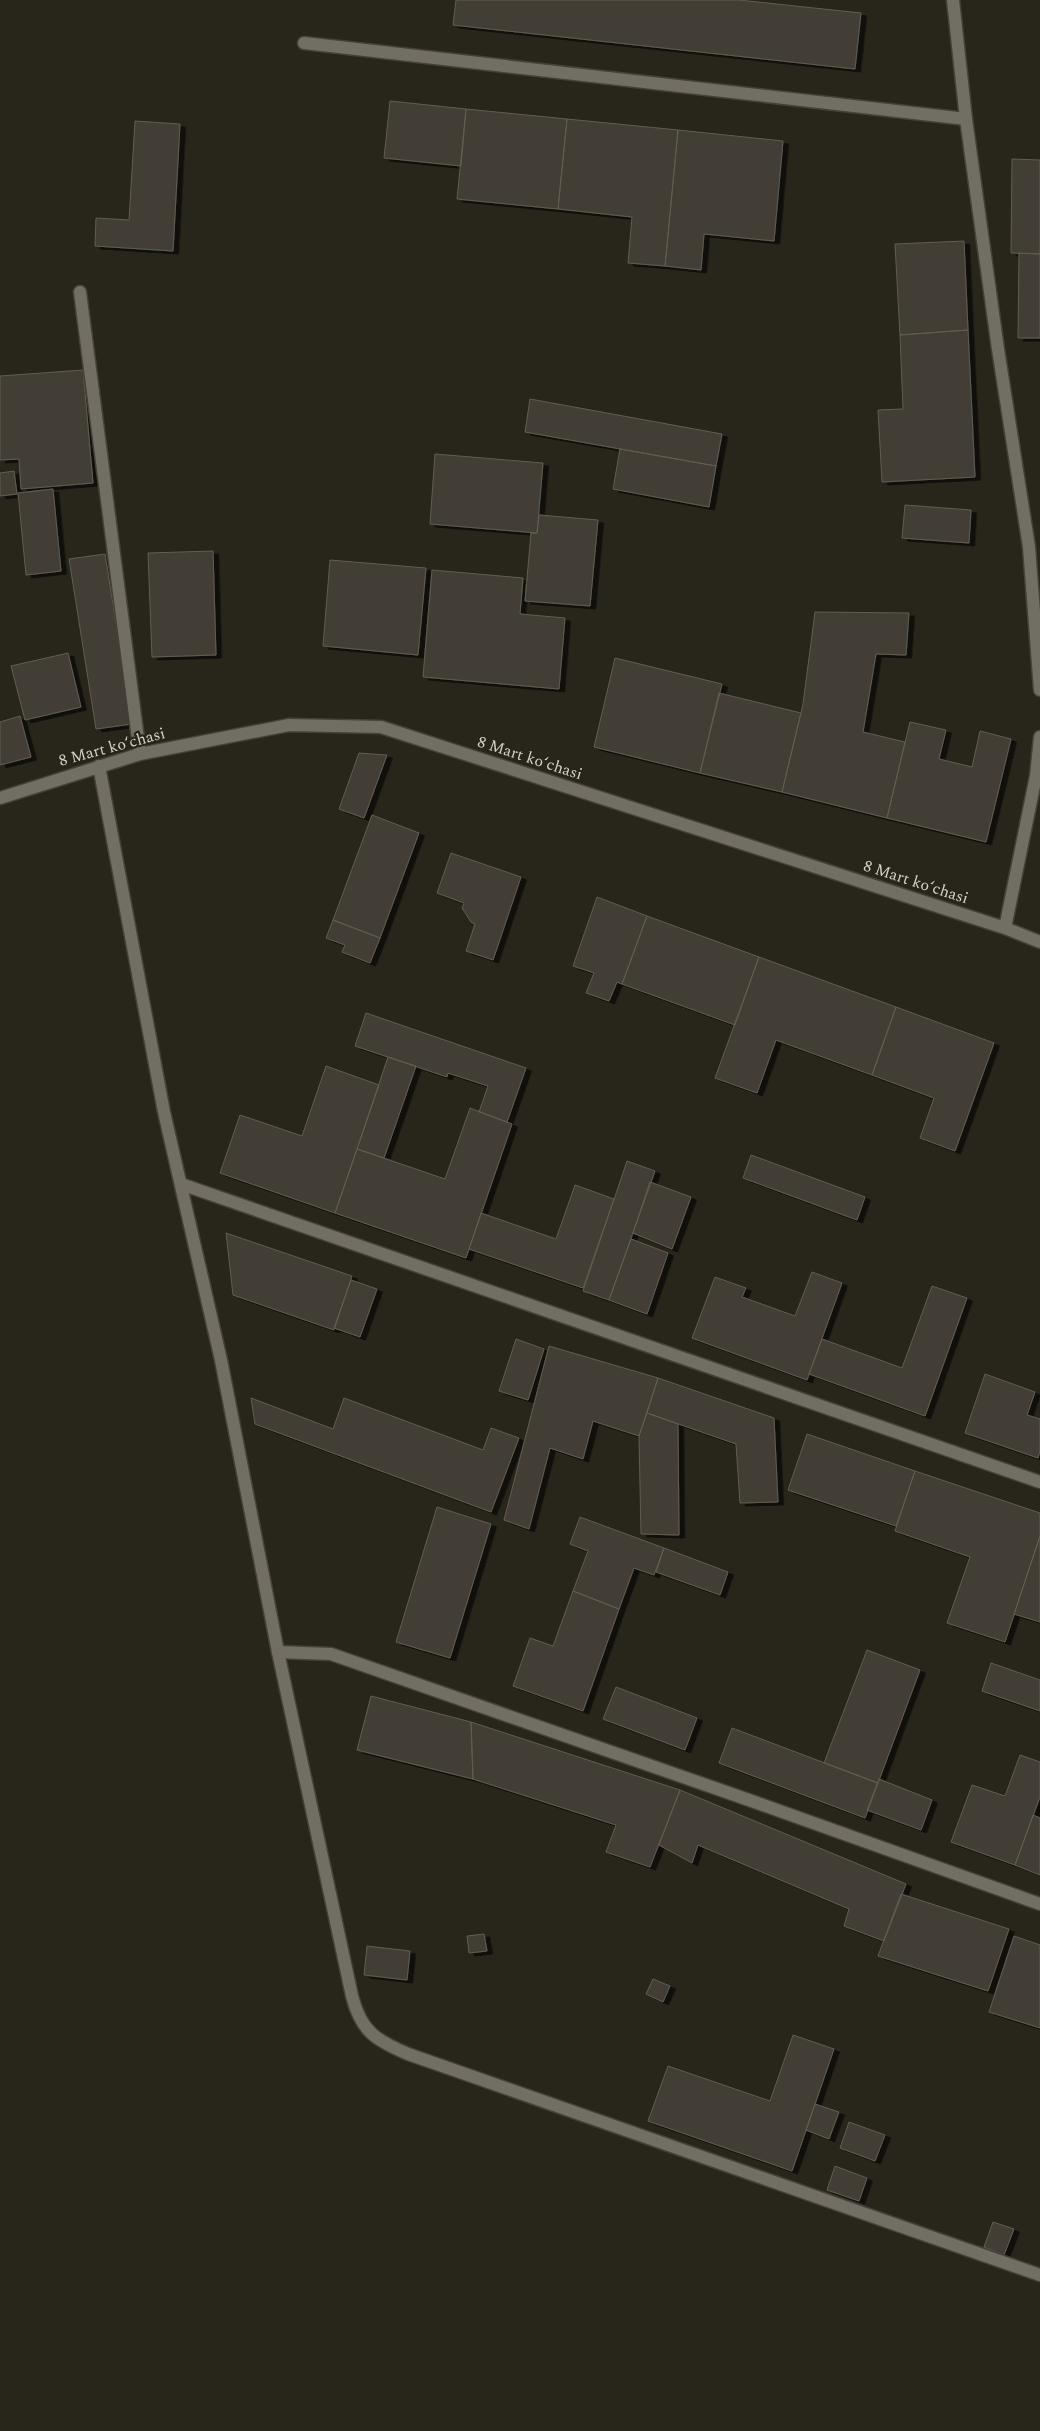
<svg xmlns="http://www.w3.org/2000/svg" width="1040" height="2431" font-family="Spectral,serif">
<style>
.building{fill:#423e34;stroke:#615d52;filter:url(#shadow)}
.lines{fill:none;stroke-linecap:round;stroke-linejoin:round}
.lane-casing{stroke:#444139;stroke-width:15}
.street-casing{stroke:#444139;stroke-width:15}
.lane{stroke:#726e63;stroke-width:12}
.street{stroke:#726e63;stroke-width:12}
.labels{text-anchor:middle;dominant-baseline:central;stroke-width:4.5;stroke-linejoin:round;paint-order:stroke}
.street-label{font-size:16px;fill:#d4d2cc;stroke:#28251b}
</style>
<defs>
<filter id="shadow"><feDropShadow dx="5.5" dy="3" stdDeviation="0" flood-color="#0009"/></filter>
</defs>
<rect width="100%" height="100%" fill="#28251b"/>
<!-- building -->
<path class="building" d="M456 0H739L861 13 855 69 453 25Z
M390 101 466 109 461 166 384 158Z
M466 109 567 119 558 209 457 199Z
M567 119 678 130 665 266 628 263 632 217 558 209Z
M135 121 180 124 173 251 95 246 96 218 129 220Z
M678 130 783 141 774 241 704 234 701 270 665 266Z
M1012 159 1040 160V254L1011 253Z
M964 241 968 330 900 335 895 244Z
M1019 253 1040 254V338H1018Z
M968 330 975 477 882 482 878 410 903 409 900 335Z
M83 370 93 483 21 489 19 459 0 460V376Z
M530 399 722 434 716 466 525 432Z
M620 449 716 466 709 507 613 489Z
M435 454 543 463 537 533 430 524Z
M14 471 17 494 0 496V473Z
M53 489 61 571 26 575 18 493Z
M905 505 971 510 969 543 902 538Z
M539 515 598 520 590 606 525 601 531 533H537Z
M213 551 216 655 152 657 148 553Z
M105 554 132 724 96 729 69 559Z
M330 560 426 568 418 655 323 646Z
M432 570 523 578 520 614 565 618 559 689 423 677Z
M815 612 909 613 906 655 876 654 863 732 905 742 887 818 782 792 803 704Z
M68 653 81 707 25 720 11 666Z
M615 658 722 684 700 773 594 747Z
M719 693 801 713 782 792 700 773Z
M20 716 31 757 0 765V722Z
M910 722 946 730 939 759 972 767 980 731 1011 739 986 842 887 818Z
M359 753 387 755 364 818 339 809Z
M372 815 419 833 380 938 333 920Z
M451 853 521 877 493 960 466 951 475 924 471 922 462 908 464 903 437 893Z
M597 897 647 916 622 984 617 982 609 1001 586 993 594 973 573 966Z
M647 916 759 957 735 1025 622 984Z
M333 920 380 938 370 963 342 952 345 945 326 938Z
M759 957 896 1007 872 1075 776 1040 757 1093 715 1078Z
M896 1007 994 1043 955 1151 920 1138 934 1098 872 1075Z
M366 1013 526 1068 507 1122 479 1112 488 1086 448 1073 447 1077 355 1046Z
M388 1057 416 1066 384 1158 357 1149Z
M326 1066 379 1085 335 1213 220 1173 240 1115 302 1136Z
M470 1108 512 1124 466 1258 335 1213 357 1149 445 1179Z
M751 1155 865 1197 857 1220 743 1178Z
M627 1161 655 1171 609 1300 583 1291Z
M650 1182 691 1197 672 1249 633 1233Z
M575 1185 614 1199 583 1288 469 1249 481 1213 556 1239Z
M226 1233 352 1276 334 1330 233 1295Z
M631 1239 668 1253 647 1314 609 1300Z
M812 1272 842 1283 807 1380 692 1338 715 1277 746 1288 742 1297 795 1316Z
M351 1280 377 1289 360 1337 334 1328Z
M932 1286 967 1298 925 1416 809 1374 822 1339 902 1368Z
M516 1339 544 1349 528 1400 499 1391Z
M549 1346 658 1378 639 1436 593 1421 583 1459 550 1448 529 1529 504 1520Z
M985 1374 1035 1392 1027 1415 1040 1419V1451L1038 1458 965 1433Z
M658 1378 774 1418 778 1502 740 1503 736 1444 647 1413Z
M251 1398 333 1429 344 1398 483 1450 491 1428 519 1438 491 1512 255 1424Z
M647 1413 678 1424 679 1535 641 1534 639 1436Z
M807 1434 915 1471 896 1526 788 1490Z
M915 1471 1040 1513V1536L1005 1642 947 1623 970 1557 895 1531Z
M437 1507 491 1524 450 1658 396 1642Z
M580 1517 664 1548 654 1575 634 1568 619 1609 573 1591 588 1551 570 1544Z
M1040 1536V1622L1014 1614Z
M664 1548 728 1572 720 1595 656 1572Z
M573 1591 619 1609 583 1711 513 1686 530 1638 553 1646Z
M867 1650 920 1670 878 1783 824 1763Z
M991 1663 1040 1680V1711L982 1691Z
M616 1687 697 1718 685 1750 603 1719Z
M371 1696 471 1722 473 1779 357 1750Z
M471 1722 680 1790 650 1867 606 1852 616 1825 473 1779Z
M732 1728 878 1783 865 1818 719 1763Z
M1020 1755 1040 1762V1797L1015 1865 951 1842 972 1785 1005 1796Z
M879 1779 932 1800 921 1830 867 1810Z
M680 1790 906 1884 884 1941 844 1926 849 1909 698 1845 692 1863 659 1845Z
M1033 1815 1040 1818V1875L1015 1865Z
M901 1894 1009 1929 988 1991 878 1956Z
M484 1934 487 1951 469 1953 467 1936Z
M1014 1936 1040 1945V2028L989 2012Z
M367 1946 410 1951 407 1980 364 1975Z
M653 1979 670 1986 663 2002 646 1994Z
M793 2035 834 2049 792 2171 648 2121 668 2066 770 2101Z
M815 2104 839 2112 829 2139 806 2130Z
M849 2122 885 2135 875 2161 840 2148Z
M835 2166 867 2178 859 2201 827 2190Z
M993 2222 1014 2229 1004 2255 984 2247Z"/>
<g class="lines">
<defs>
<path id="lane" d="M278 1652 352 1996C361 2031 375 2040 408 2054L1040 2275"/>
<path id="street" d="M953 0 966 119 998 349 1029 547 1040 690
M304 43 966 119
M80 292 140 754
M99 766 164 1112 221 1360 278 1652 331 1654 749 1800 1040 1904
M0 798 140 754 289 725 381 727 1005 928 1040 942
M1005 928 1036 776 1040 737
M181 1184 1040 1482"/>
</defs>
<!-- lane casing -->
<use href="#lane" class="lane-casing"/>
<!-- street casing -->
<use href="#street" class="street-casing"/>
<!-- lane -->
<use href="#lane" class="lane"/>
<!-- street -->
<use href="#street" class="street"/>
</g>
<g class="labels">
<!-- street labels -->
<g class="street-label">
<text transform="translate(112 747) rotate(-15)">8 Mart koʻchasi</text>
<text transform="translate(530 758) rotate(18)">8 Mart koʻchasi</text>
<text transform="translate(916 882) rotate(18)">8 Mart koʻchasi</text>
</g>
</g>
</svg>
